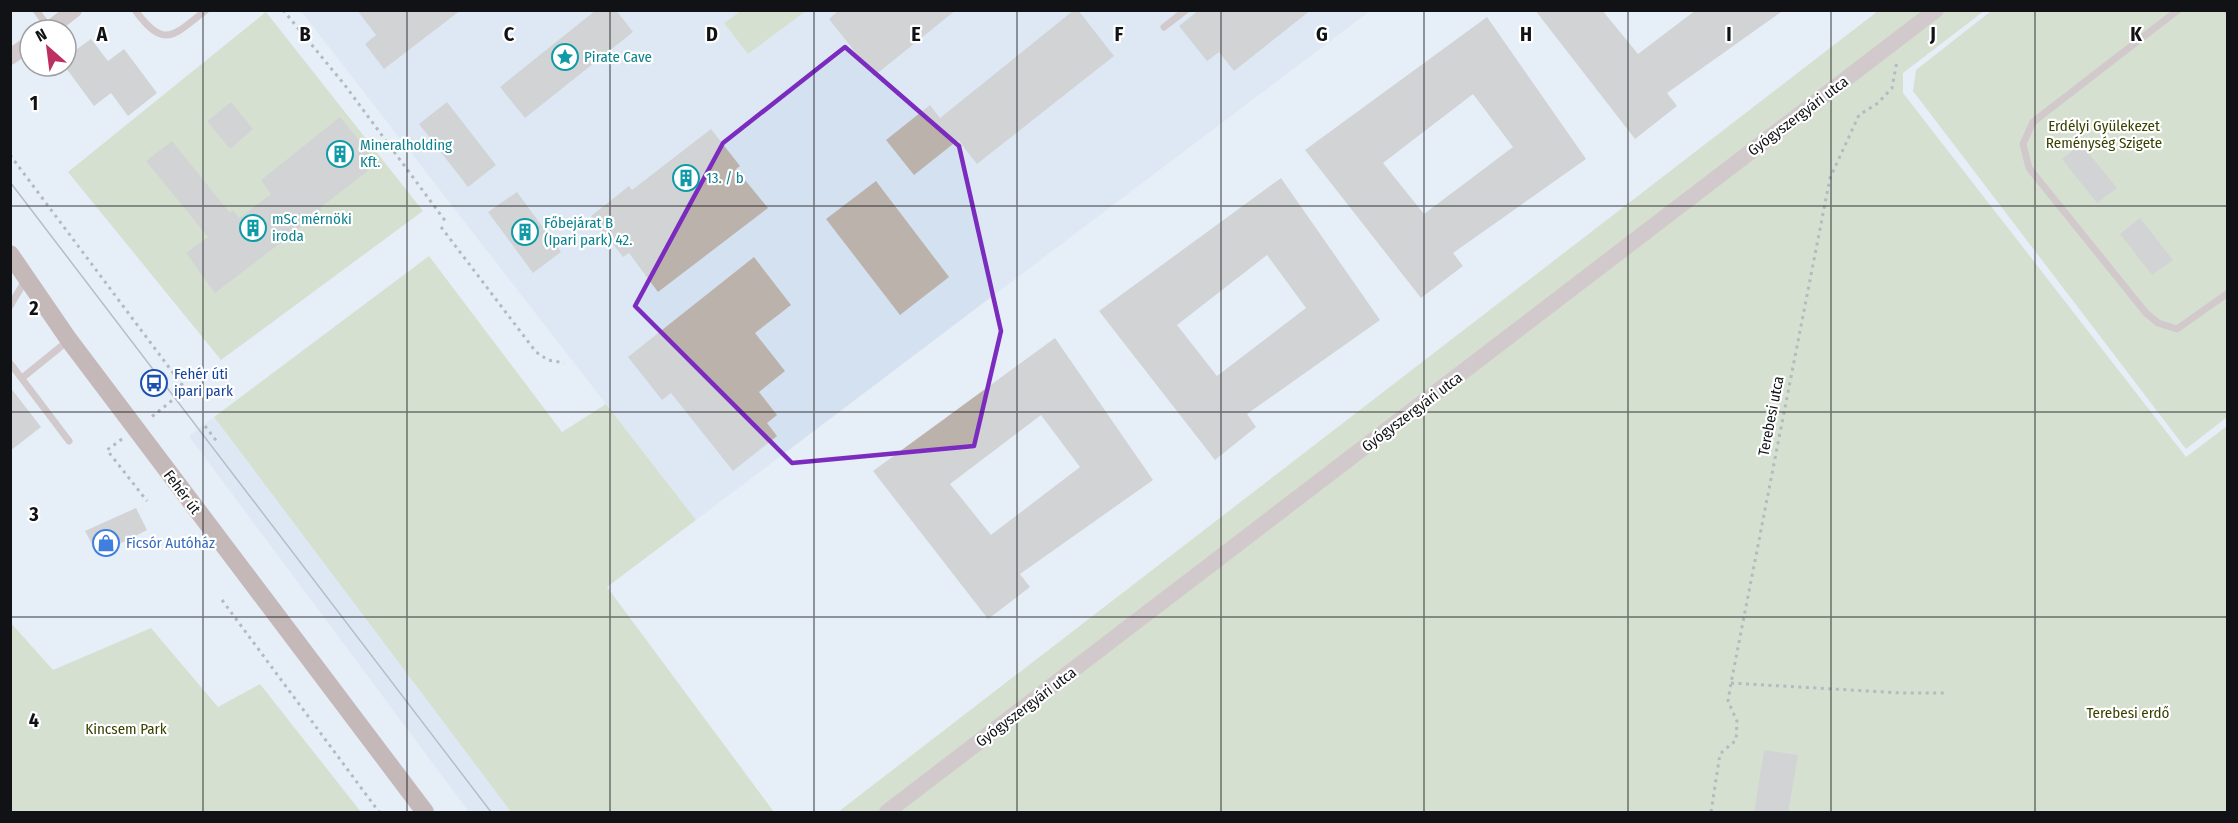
<svg xmlns="http://www.w3.org/2000/svg" width="2238" height="823" font-family="'Fira Sans Condensed',sans-serif">
<style>
.built{fill:#d4e1f0}
.green{fill:#c3cfa1}
.building{fill:#bbb2ab;fill-rule:evenodd}
.lines{fill:none;stroke-linecap:round;stroke-linejoin:round}
.path{stroke:#767b80;stroke-width:3;stroke-dasharray:3 4.5;stroke-linecap:butt}
.service{stroke:#b89c95;stroke-width:7}
.tertiary{stroke:#b89c95;stroke-width:16}
.secondary{stroke:#9c756b;stroke-width:18}
.tram{stroke:#7c8187;stroke-width:1.5}
.marked{fill:none;stroke:#7b2cbf;stroke-width:4.5;stroke-linejoin:round}
.grid{fill:none;stroke:#101215;stroke-width:1.5;stroke-opacity:0.55}
.labels{text-anchor:middle;dominant-baseline:central;stroke-width:4.5;stroke-linejoin:round;paint-order:stroke}
.culture-label{font-size:15px;fill:#0d838f;stroke:#fff;text-anchor:start}
.street-label{font-size:15px;fill:#101215;stroke:#fff}
.park-label{font-size:15px;fill:#374200;stroke:#fff}
.transit-label{font-size:15px;fill:#164399;stroke:#fff;text-anchor:start}
.shop-label{font-size:15px;fill:#366cbe;stroke:#fff;text-anchor:start}
.grid-label{font-size:20px;text-anchor:middle;font-weight:bold;fill:#101215;stroke:#fff;stroke-width:4.5;stroke-linejoin:round;paint-order:stroke}
</style>
<rect width="100%" height="100%" fill="#e6eef7"/>
<!-- built -->
<path class="built" d="M301 11H1370L696 520Z
M214 417 310 545 511 812H469L189 436Z"/>
<!-- green -->
<path class="green" d="M741 11V10L806 11 748 54 724 23Z
M1878 11H1984L1903 73V93L2186 457 2227 426V812H838Z
M1991 11H2227V417L2186 449 1913 91 1916 70Z
M266 12 423 211 221 360 68 172Z
M429 256 562 432 606 404 696 520 607 587 774 812H511L214 417Z
M11 623 53 670 151 628 218 707 260 684 361 812H11Z"/>
<!-- building -->
<path class="building" d="M357 10H461L384 69 365 44 376 35Z
M596 10H616L633 32 525 118 500 87Z
M839 10H956L874 76 829 19Z
M1074 10H1078L1114 56 977 164 958 140 914 175 886 140 930 105 940 118Z
M1199 10H1311L1234 71 1219 52 1207 61 1179 26Z
M1535 10H1602L1638 54 1696 10H1784L1667 93 1677 106 1635 139Z
M1487 17 1586 159 1453 253 1463 266 1421 298 1305 150ZM1473 94 1513 147 1424 214 1383 163Z
M91 39 108 61 124 49 157 93 128 116 111 93 94 106 66 68V57Z
M231 102 253 129 230 149 207 121Z
M447 102 496 165 468 187 419 124Z
M340 117 378 163 320 208 322 210 283 241 215 293 186 253 208 237 146 161 172 141 230 213 233 210 239 218 271 194 261 180Z
M711 129 740 166 736 169 768 208 658 292 629 253 623 257 591 216 629 186 632 190Z
M2081 144 2117 188 2097 203 2062 159Z
M1281 178 1380 320 1247 414 1256 427 1215 460 1099 311ZM1267 255 1306 308 1217 376 1177 325Z
M876 181 949 277 900 315 826 219Z
M517 192 561 252 533 273 488 212Z
M2140 218 2173 260 2152 275 2120 234Z
M754 257 791 305 755 333 785 371 759 392 777 415 767 423 777 436 733 471 671 393 662 400 628 357Z
M1055 338 1153 480 1020 574 1030 587 988 619 873 471ZM1041 415 1080 467 991 535 950 484Z
M10 387 41 427 10 451Z
M136 508 147 530 98 555 85 531Z
M1764 750 1798 755 1788 813H1754Z"/>
<g class="lines">
<!-- path -->
<path class="path" d="M283 10 344 84 446 222
M10 155 183 386 180 394 149 419
M441 227 536 352 548 360 564 363
M205 426 218 443
M122 439 107 450 147 501
M222 600 379 812
M1731 683 1901 693H1944
M1711 812 1720 754 1736 740 1737 721 1728 701 1731 683 1830 178 1859 115 1878 103 1892 88 1897 61"/>
<!-- service -->
<path class="service" d="M36 10 49 28
M135 10C164 50 173 36 206 10
M2178 10 2033 122 2023 144 2029 168 2146 313 2158 323 2177 329 2228 293
M2227 10 2228 11
M1164 27 1186 10
M10 306 26 279
M10 363 69 441
M22 378 69 340"/>
<!-- tertiary -->
<path class="tertiary" d="M48 30 74 10
M10 57 30 43
M887 812 1936 10"/>
<!-- secondary -->
<path class="secondary" d="M10 254 69 340 425 812"/>
<!-- tram -->
<path class="tram" d="M10 182 491 812"/>
</g>
<!-- marked area -->
<path d="M0 0H2238V823H0ZM845 47 959 146 1001 331 974 446 792 463 635 306 723 143Z" fill="#e6eef7" fill-opacity=".55" fill-rule="evenodd"/>
<path class="marked" d="M845 47 959 146 1001 331 974 446 792 463 635 306 723 143Z"/>
<!-- grid -->
<path class="grid" d="M203 10V812M407 10V812M610 10V812M814 10V812M1017 10V812M1221 10V812M1424 10V812M1628 10V812M1831 10V812M2035 10V812M10 206H2228M10 412H2228M10 617H2228"/>
<!-- icons -->
<defs>
<symbol id="sight-ring" viewBox="-11 -11 22 22"><circle r="9.5" fill="#fff" stroke="#0f9aa8" stroke-width="1.5"/><path d="M0-6L1.8-2.2L6-1.7L2.9 1.2L3.7 5.4L0 3.3L-3.7 5.4L-2.9 1.2L-6-1.7L-1.8-2.2Z" fill="#0f9aa8"/></symbol>
<symbol id="building-ring" viewBox="-11 -11 22 22"><circle r="9.5" fill="#fff" stroke="#0f9aa8" stroke-width="1.5"/><path d="M-4-6H4V6H1V3H-1V6H-4ZM-2.5-4.3h1.7v1.8h-1.7ZM.8-4.3h1.7v1.8H.8ZM-2.5-1h1.7V.8h-1.7ZM.8-1h1.7V.8H.8Z" fill="#0f9aa8"/></symbol>
<symbol id="bus-ring" viewBox="-11 -11 22 22"><circle r="9.5" fill="#fff" stroke="#1a4fb4" stroke-width="1.5"/><path d="M-5-6H5V4H4V6H2V4H-2V6H-4V4H-5ZM-3.5-4V0h7V-4ZM-3.5 1.2v1.5H-2V1.2ZM2 1.2v1.5H3.5V1.2Z" fill="#1a4fb4"/></symbol>
<symbol id="shop-ring" viewBox="-11 -11 22 22"><circle r="9.5" fill="#fff" stroke="#3f7fe0" stroke-width="1.5"/><path d="M-5-2.5h2.3a2.7 3.5 0 0 1 5.4 0H5L5.5 6h-11ZM-1.5-2.5h3a1.5 2.3 0 0 0-3 0Z" fill="#3f7fe0"/></symbol>
</defs>
<g fill-rule="evenodd">
<use href="#sight-ring" x="550" y="42" width="30" height="30"/>
<use href="#building-ring" x="325" y="139" width="30" height="30"/>
<use href="#building-ring" x="671" y="163" width="30" height="30"/>
<use href="#building-ring" x="238" y="213" width="30" height="30"/>
<use href="#building-ring" x="510" y="217" width="30" height="30"/>
<use href="#bus-ring" x="139" y="368" width="30" height="30"/>
<use href="#shop-ring" x="91" y="528" width="30" height="30"/>
</g>
<g class="labels">
<!-- culture labels -->
<g class="culture-label">
<text x="584" y="57">Pirate Cave</text>
<text x="360" y="145">Mineralholding<tspan x="360" dy="17">Kft.</tspan></text>
<text x="706" y="178">13. / b</text>
<text x="272" y="219">mSc mérnöki<tspan x="272" dy="17">iroda</tspan></text>
<text x="544" y="223">Főbejárat B<tspan x="544" dy="17">(Ipari park) 42.</tspan></text>
</g>
<!-- street labels -->
<g class="street-label">
<text transform="translate(1798 116) rotate(-37)">Gyógyszergyári utca</text>
<text transform="translate(1412 412) rotate(-37)">Gyógyszergyári utca</text>
<text transform="translate(1771 416) rotate(-79)">Terebesi utca</text>
<text transform="translate(182 492) rotate(53)">Fehér út</text>
<text transform="translate(1026 707) rotate(-37)">Gyógyszergyári utca</text>
</g>
<!-- park labels -->
<g class="park-label">
<text x="2104" y="126">Erdélyi Gyülekezet<tspan x="2104" dy="17">Reménység Szigete</tspan></text>
<text x="2128" y="713">Terebesi erdő</text>
<text x="126" y="729">Kincsem Park</text>
</g>
<!-- transit labels -->
<g class="transit-label">
<text x="174" y="374">Fehér úti<tspan x="174" dy="17">ipari park</tspan></text>
</g>
<!-- shop labels -->
<g class="shop-label">
<text x="126" y="543">Ficsór Autóház</text>
</g>
</g>
<g class="grid-label">
<text x="102" y="41">A</text>
<text x="305" y="41">B</text>
<text x="509" y="41">C</text>
<text x="712" y="41">D</text>
<text x="916" y="41">E</text>
<text x="1119" y="41">F</text>
<text x="1322" y="41">G</text>
<text x="1526" y="41">H</text>
<text x="1729" y="41">I</text>
<text x="1933" y="41">J</text>
<text x="2136" y="41">K</text>
<text x="34" y="110">1</text>
<text x="34" y="315">2</text>
<text x="34" y="521">3</text>
<text x="34" y="727">4</text>
</g>
<!-- border -->
<rect width="2238" height="823" fill="none" stroke="#101215" stroke-width="24"/>
<!-- north arrow -->
<g transform="translate(48 48) rotate(332)"><circle r="28" fill="#ffffff" stroke="#9fa0a1" stroke-width="1.5"/>
<path d="M0-4.5L10 22L0 15L-10 22Z" fill="#bd2f60"/>
<text y="-9" font-size="16" font-weight="bold" text-anchor="middle" fill="#101215">N</text>
</g>
</svg>
